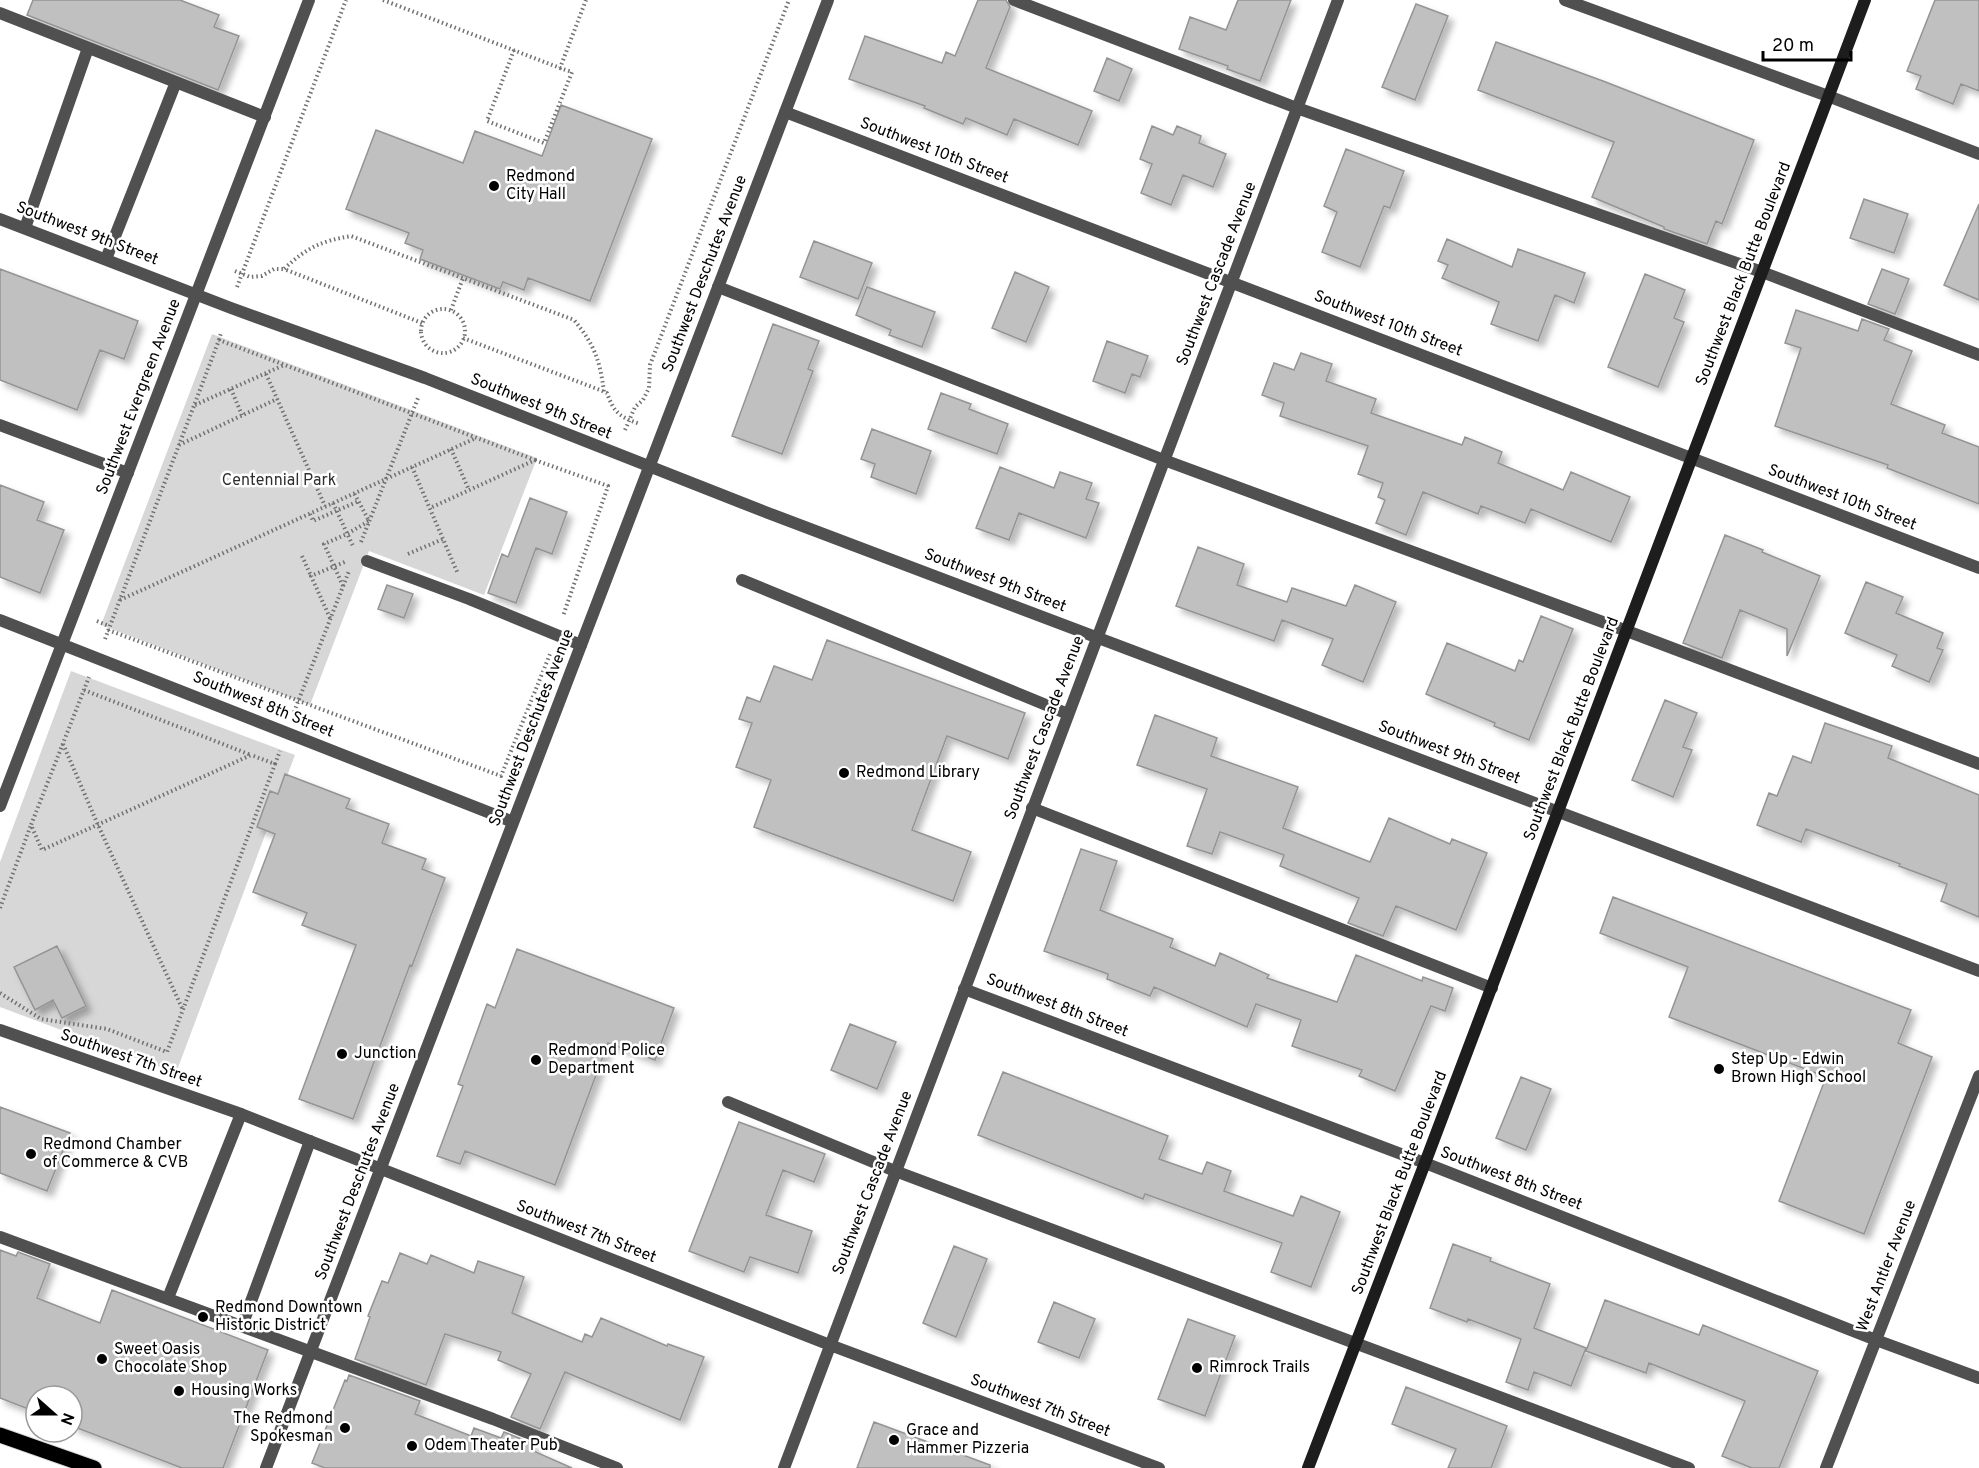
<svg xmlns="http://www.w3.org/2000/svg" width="1979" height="1468" font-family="Overpass,sans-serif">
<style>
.green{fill:#d7d7d7}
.building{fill:#c0c0c0;stroke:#949494;stroke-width:1.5;filter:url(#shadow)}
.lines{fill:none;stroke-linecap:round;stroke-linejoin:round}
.primary-casing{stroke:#dbdbdb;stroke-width:17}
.path{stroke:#727272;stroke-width:4;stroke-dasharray:1.5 3;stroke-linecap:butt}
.lane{stroke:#505050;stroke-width:12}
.street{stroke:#505050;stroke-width:12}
.secondary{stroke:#1d1d1d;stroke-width:12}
.primary{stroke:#000;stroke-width:15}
.poi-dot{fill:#000;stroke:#fff;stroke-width:2}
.labels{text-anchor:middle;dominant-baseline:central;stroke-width:5;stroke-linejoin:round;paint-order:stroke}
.street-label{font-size:16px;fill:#000;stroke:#fff}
.poi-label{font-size:16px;fill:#000;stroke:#fff;text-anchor:start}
.park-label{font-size:16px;fill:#2e2e2e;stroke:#fff}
</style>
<defs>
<filter id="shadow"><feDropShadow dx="5.5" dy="5.5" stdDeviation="3" flood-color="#0004"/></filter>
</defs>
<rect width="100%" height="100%" fill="#fff"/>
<!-- green -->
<path class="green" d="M212 334 537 458 484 595 369 551 310 705 101 625Z
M71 671 295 755 176 1073 0 1007V862Z"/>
<!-- building -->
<path class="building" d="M33 0H180L219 15 214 27 239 36 218 90 27 15Z
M978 0H1006L1010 7 986 68 1092 111 1078 145 1014 119 1007 135 966 118 963 124 924 108 925 106 849 79 865 36 942 63 946 52 955 56Z
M1238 0H1291L1260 81 1227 69 1228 66 1179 49 1190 17 1226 30Z
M1935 0H1979V91L1961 84 1953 104 1916 89 1921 76 1907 71Z
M1416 4 1448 16 1415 100 1382 87Z
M1496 42 1603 81 1754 140 1722 224 1716 221 1707 244 1664 229V227L1592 197 1614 142 1478 90Z
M1107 58 1132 69 1119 101 1094 91Z
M561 105 652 139 590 301 528 278 524 290 503 282 500 289 420 259 423 250 405 243 409 233 346 209 376 130 463 163 475 131 542 156Z
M1152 126 1173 135 1177 126 1201 136 1199 143 1226 154 1213 187 1183 175 1171 205 1141 193 1152 164 1140 159Z
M1346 149 1404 171 1390 208 1384 206 1360 267 1322 252 1337 212 1324 206Z
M1864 199 1908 214 1894 253 1850 238Z
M1979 204V300L1944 285Z
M1447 239 1512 267 1518 249 1585 273 1574 303 1555 295 1538 341 1491 324 1499 302 1442 278 1448 265 1438 261Z
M814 241 872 263 858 299 800 277Z
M0 269 138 321 124 359 100 350 77 410 0 380Z
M1882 269 1909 279 1895 314 1868 304Z
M1015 272 1049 287 1026 342 992 328Z
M1645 274 1685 290 1674 318 1684 322 1658 387 1608 367Z
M867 287 935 312 922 347 889 335 891 330 856 315Z
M1796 310 1858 331 1862 319 1889 329 1884 340 1912 351 1891 404 1945 425 1942 433 1979 447V504L1887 468 1888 465 1775 426 1801 348 1785 343Z
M773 324 819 341 808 369 813 371 782 454 732 436Z
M1107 341 1148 356 1140 377 1132 374 1125 393 1093 381Z
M1301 353 1332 364 1326 381 1376 399 1371 413 1462 445 1465 437 1502 452 1498 463 1563 490 1571 472 1630 497 1611 542 1531 509 1525 523 1481 506 1478 514 1423 492 1406 535 1376 523 1385 500 1378 497 1383 483 1358 474 1368 446 1280 416 1284 403 1262 395 1274 363 1294 370Z
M941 393 971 404 969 409 1008 424 997 454 928 429Z
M872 429 931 451 916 494 871 477 875 464 861 459Z
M1000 467 1054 488 1060 472 1092 483 1086 499 1099 503 1086 538 1019 513 1009 540 976 528Z
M0 485 44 502 37 520 64 530 40 593 0 577Z
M530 498 567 512 552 554 536 548 516 603 488 593 502 554 508 557Z
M1725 535 1763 550 1762 552 1820 576 1787 656V629L1740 610 1722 658 1683 643Z
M1198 547 1244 564 1237 585 1287 602 1292 588 1346 606 1355 585 1396 602 1363 682 1322 665 1333 639 1282 620 1274 641 1176 606Z
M1866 582 1903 597 1896 613 1943 633 1937 648 1943 650 1929 682 1892 666 1897 655 1845 633Z
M387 585 413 594 404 618 378 609Z
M1541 616 1573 629 1529 740 1494 726 1495 723 1426 694 1447 643 1515 671 1519 660 1523 662Z
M827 640 1025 713 1008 759 947 736 912 830 971 852 953 901 754 827 771 780 736 767 752 723 739 719 747 697 760 702 774 666 812 680Z
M1665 700 1697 713 1683 747 1692 750 1673 797 1632 780Z
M1155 715 1217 738 1211 756 1298 787 1283 828 1370 862 1389 818 1450 844 1452 839 1487 853 1456 930 1396 906 1383 936 1348 923 1359 898 1280 866 1284 855 1220 832 1212 854 1187 846 1207 789 1137 765Z
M1825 723 1892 746 1888 758 1979 795V917L1941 901 1947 884 1899 866 1900 864 1806 829 1801 842 1757 825 1769 793 1777 796 1793 756 1811 763Z
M285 774 350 799 346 808 389 824 382 843 426 859 422 869 445 878 412 966 410 965 353 1119 299 1099 356 945 302 925 307 913 253 892 275 834 257 827 270 791 278 794Z
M1081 849 1117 861 1100 910 1173 939 1170 947 1215 966 1220 953 1269 975 1267 978 1337 1002 1356 955 1422 981 1423 977 1453 988 1445 1011 1431 1006 1395 1091 1359 1076 1362 1070 1292 1046 1301 1020 1256 1004 1247 1027 1154 987 1150 996 1107 979 1108 974 1044 951Z
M1613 897 1911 1010 1898 1043 1932 1057 1864 1234 1779 1201 1826 1077 1669 1017 1688 967 1600 933Z
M57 946 86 1006 62 1018 53 1000 35 1010 14 967Z
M517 949 674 1008 655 1060 608 1043 555 1185 465 1151 460 1164 437 1156 463 1086 458 1084 487 1004 495 1008Z
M850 1024 896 1042 877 1089 831 1070Z
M1003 1072 1168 1136 1159 1159 1202 1174 1207 1162 1231 1171 1224 1191 1293 1216 1301 1196 1340 1212 1311 1287 1271 1272 1282 1243 1145 1194 1143 1199 978 1135Z
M1521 1077 1551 1089 1526 1150 1496 1138Z
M0 1107 70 1133 47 1191 0 1173Z
M739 1122 825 1154 814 1182 783 1170 766 1215 812 1231 798 1273 750 1257 744 1272 689 1251Z
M1453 1244 1491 1258 1490 1261 1550 1284 1534 1328 1586 1348 1571 1386 1534 1372 1528 1390 1506 1382 1521 1339 1468 1319 1467 1322 1430 1308Z
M954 1246 987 1259 956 1337 923 1323Z
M0 1250 16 1256 18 1252 50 1264 37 1298 100 1323 112 1290 268 1350 223 1468H182L72 1426V1396H36V1412L0 1398Z
M400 1253 427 1264 431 1255 474 1273 478 1261 524 1277 512 1313 582 1342 585 1334 592 1337 601 1318 667 1346 668 1344 704 1357 680 1420 565 1372 540 1429 511 1417 531 1374 498 1360 501 1352 445 1334 426 1385 355 1359 370 1317 368 1316 382 1281 388 1283Z
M1605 1300 1699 1335 1703 1325 1818 1371 1779 1468H1752L1722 1456 1745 1401 1649 1363 1646 1373 1586 1351Z
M1054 1302 1095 1319 1079 1358 1038 1342Z
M1188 1319 1235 1336 1205 1416 1158 1399Z
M349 1375 420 1401 415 1414 471 1436 474 1428 501 1438 504 1432 534 1444 531 1450 572 1468H325L312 1463 345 1380 347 1381Z
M1406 1387 1507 1426 1491 1468H1448L1456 1449 1392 1424Z
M874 1422 990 1465V1468H857Z"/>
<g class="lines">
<defs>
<path id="primary" d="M0 1435 94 1468"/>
</defs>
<!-- primary casing -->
<use href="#primary" class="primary-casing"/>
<!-- path -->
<path class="path" d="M383 0 560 68 586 0
M514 50 487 121 544 143 572 72 560 68
M235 271 250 277 262 276 274 269H284
M237 287 346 0
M421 331a22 22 0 1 1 44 0a22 22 0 1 1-44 0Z
M451 310 463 278
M422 323 284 269C306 248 321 241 351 236L574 320C594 344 600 360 604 392
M463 338 600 390 607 393C614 413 620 417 640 424
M219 340 221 333
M266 374 325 506
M231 389 242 415
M195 405 284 365
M625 430 635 407 643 400 649 388 650 365 789 0
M179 445 277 399
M451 449 469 490
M535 460 608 486 563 616
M412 467 458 574
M333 503 353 546
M310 514 313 521 359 501
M361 542 418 398
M408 554 443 539
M302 556 311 576
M343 586 324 544 347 534 369 521 354 493
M120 600 476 438
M330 618 311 576 347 561
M97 621 109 626
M108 630 501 776 550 654
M105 639 219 340 535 460 430 508
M84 690 251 755 42 850 31 825 89 677
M294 712 349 571
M63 744 98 825 182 1008
M275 764 280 751
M0 908 31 825
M0 993 41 1019 107 1029 167 1052 275 764 251 755"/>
<!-- lane -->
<path class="lane" d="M1014 0 1297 108 1762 272 1979 355
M0 13 265 117
M25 228 88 48
M106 259 176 82
M718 287 1164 460 1627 631 1979 764
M0 425 128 473
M367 561 469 599 581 645
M742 580 1068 714
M1032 808 1492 988
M728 1102 895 1171 1689 1468
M0 1237 493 1419 617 1468
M168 1298 241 1114
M242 1326 310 1141"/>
<!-- street -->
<path class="street" d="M1565 0 1828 96 1979 154
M785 112 1979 568
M0 219 231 308 425 378 768 513 1979 971
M0 620 513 822
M0 806 309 0
M964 989 1425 1163 1876 1340 1979 1378
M0 1030 241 1114 830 1345 1159 1468
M266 1468 828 0
M784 1468 1338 0
M1826 1468 1979 1076"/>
<!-- secondary -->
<path class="secondary" d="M1308 1468 1425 1163 1865 0"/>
<!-- primary -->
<use href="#primary" class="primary"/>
</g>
<!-- markers -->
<g class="poi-dot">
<circle cx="494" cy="186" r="6"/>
<circle cx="844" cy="773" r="6"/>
<circle cx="342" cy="1054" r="6"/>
<circle cx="536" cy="1060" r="6"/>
<circle cx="1719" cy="1069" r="6"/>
<circle cx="31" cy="1154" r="6"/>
<circle cx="203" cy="1317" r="6"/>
<circle cx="102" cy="1359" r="6"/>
<circle cx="1197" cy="1368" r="6"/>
<circle cx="179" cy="1391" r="6"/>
<circle cx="345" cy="1428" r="6"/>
<circle cx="894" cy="1440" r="6"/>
<circle cx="412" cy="1446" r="6"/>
</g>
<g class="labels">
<!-- street labels -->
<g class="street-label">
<text transform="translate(934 151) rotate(21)">Southwest 10th Street</text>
<text transform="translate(87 234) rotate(21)">Southwest 9th Street</text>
<text transform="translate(705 274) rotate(-69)">Southwest Deschutes Avenue</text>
<text transform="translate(1217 274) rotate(-69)">Southwest Cascade Avenue</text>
<text transform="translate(1744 274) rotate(-69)">Southwest Black Butte Boulevard</text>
<text transform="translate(1388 324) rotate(21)">Southwest 10th Street</text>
<text transform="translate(139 397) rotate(-69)">Southwest Evergreen Avenue</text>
<text transform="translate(541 407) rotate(22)">Southwest 9th Street</text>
<text transform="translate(1842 498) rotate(21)">Southwest 10th Street</text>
<text transform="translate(995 581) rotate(21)">Southwest 9th Street</text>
<text transform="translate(263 705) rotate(22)">Southwest 8th Street</text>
<text transform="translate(532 728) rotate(-69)">Southwest Deschutes Avenue</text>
<text transform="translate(1045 728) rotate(-69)">Southwest Cascade Avenue</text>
<text transform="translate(1572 729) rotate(-69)">Southwest Black Butte Boulevard</text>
<text transform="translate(1449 753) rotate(21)">Southwest 9th Street</text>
<text transform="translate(1057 1006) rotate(21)">Southwest 8th Street</text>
<text transform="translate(131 1059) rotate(19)">Southwest 7th Street</text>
<text transform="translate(1511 1179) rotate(21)">Southwest 8th Street</text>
<text transform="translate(358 1182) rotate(-69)">Southwest Deschutes Avenue</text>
<text transform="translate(873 1183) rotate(-69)">Southwest Cascade Avenue</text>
<text transform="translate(1400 1183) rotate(-69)">Southwest Black Butte Boulevard</text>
<text transform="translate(586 1232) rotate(21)">Southwest 7th Street</text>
<text transform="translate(1887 1266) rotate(-69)">West Antler Avenue</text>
<text transform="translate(1040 1406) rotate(21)">Southwest 7th Street</text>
</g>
<!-- poi labels -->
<g class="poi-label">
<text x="506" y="177">Redmond<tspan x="506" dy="18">City Hall</tspan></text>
<text x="856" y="773">Redmond Library</text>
<text x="548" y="1051">Redmond Police<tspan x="548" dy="18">Department</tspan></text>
<text x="354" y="1054">Junction</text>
<text x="1731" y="1060">Step Up - Edwin<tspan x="1731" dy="18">Brown High School</tspan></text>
<text x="43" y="1145">Redmond Chamber<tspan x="43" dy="18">of Commerce &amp; CVB</tspan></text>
<text x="215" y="1308">Redmond Downtown<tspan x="215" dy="18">Historic District</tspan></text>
<text x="114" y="1350">Sweet Oasis<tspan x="114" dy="18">Chocolate Shop</tspan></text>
<text x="1209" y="1368">Rimrock Trails</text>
<text x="191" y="1391">Housing Works</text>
<text x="333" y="1419" text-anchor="end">The Redmond<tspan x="333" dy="18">Spokesman</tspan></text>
<text x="906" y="1431">Grace and<tspan x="906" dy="18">Hammer Pizzeria</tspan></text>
<text x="424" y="1446">Odem Theater Pub</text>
</g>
<!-- park labels -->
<g class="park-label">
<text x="279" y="481">Centennial Park</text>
</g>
</g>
<!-- north arrow -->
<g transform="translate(54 1414) rotate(111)"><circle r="28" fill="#ffffff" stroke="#999999" stroke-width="1.5"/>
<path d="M0-4.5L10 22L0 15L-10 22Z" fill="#000000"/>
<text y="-9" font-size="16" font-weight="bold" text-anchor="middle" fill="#000000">N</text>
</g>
<!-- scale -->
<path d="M1763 51v9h88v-9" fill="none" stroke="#000000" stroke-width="3"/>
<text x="1772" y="51" font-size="18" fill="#000000" stroke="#ffffff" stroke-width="4.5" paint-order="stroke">20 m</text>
</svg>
